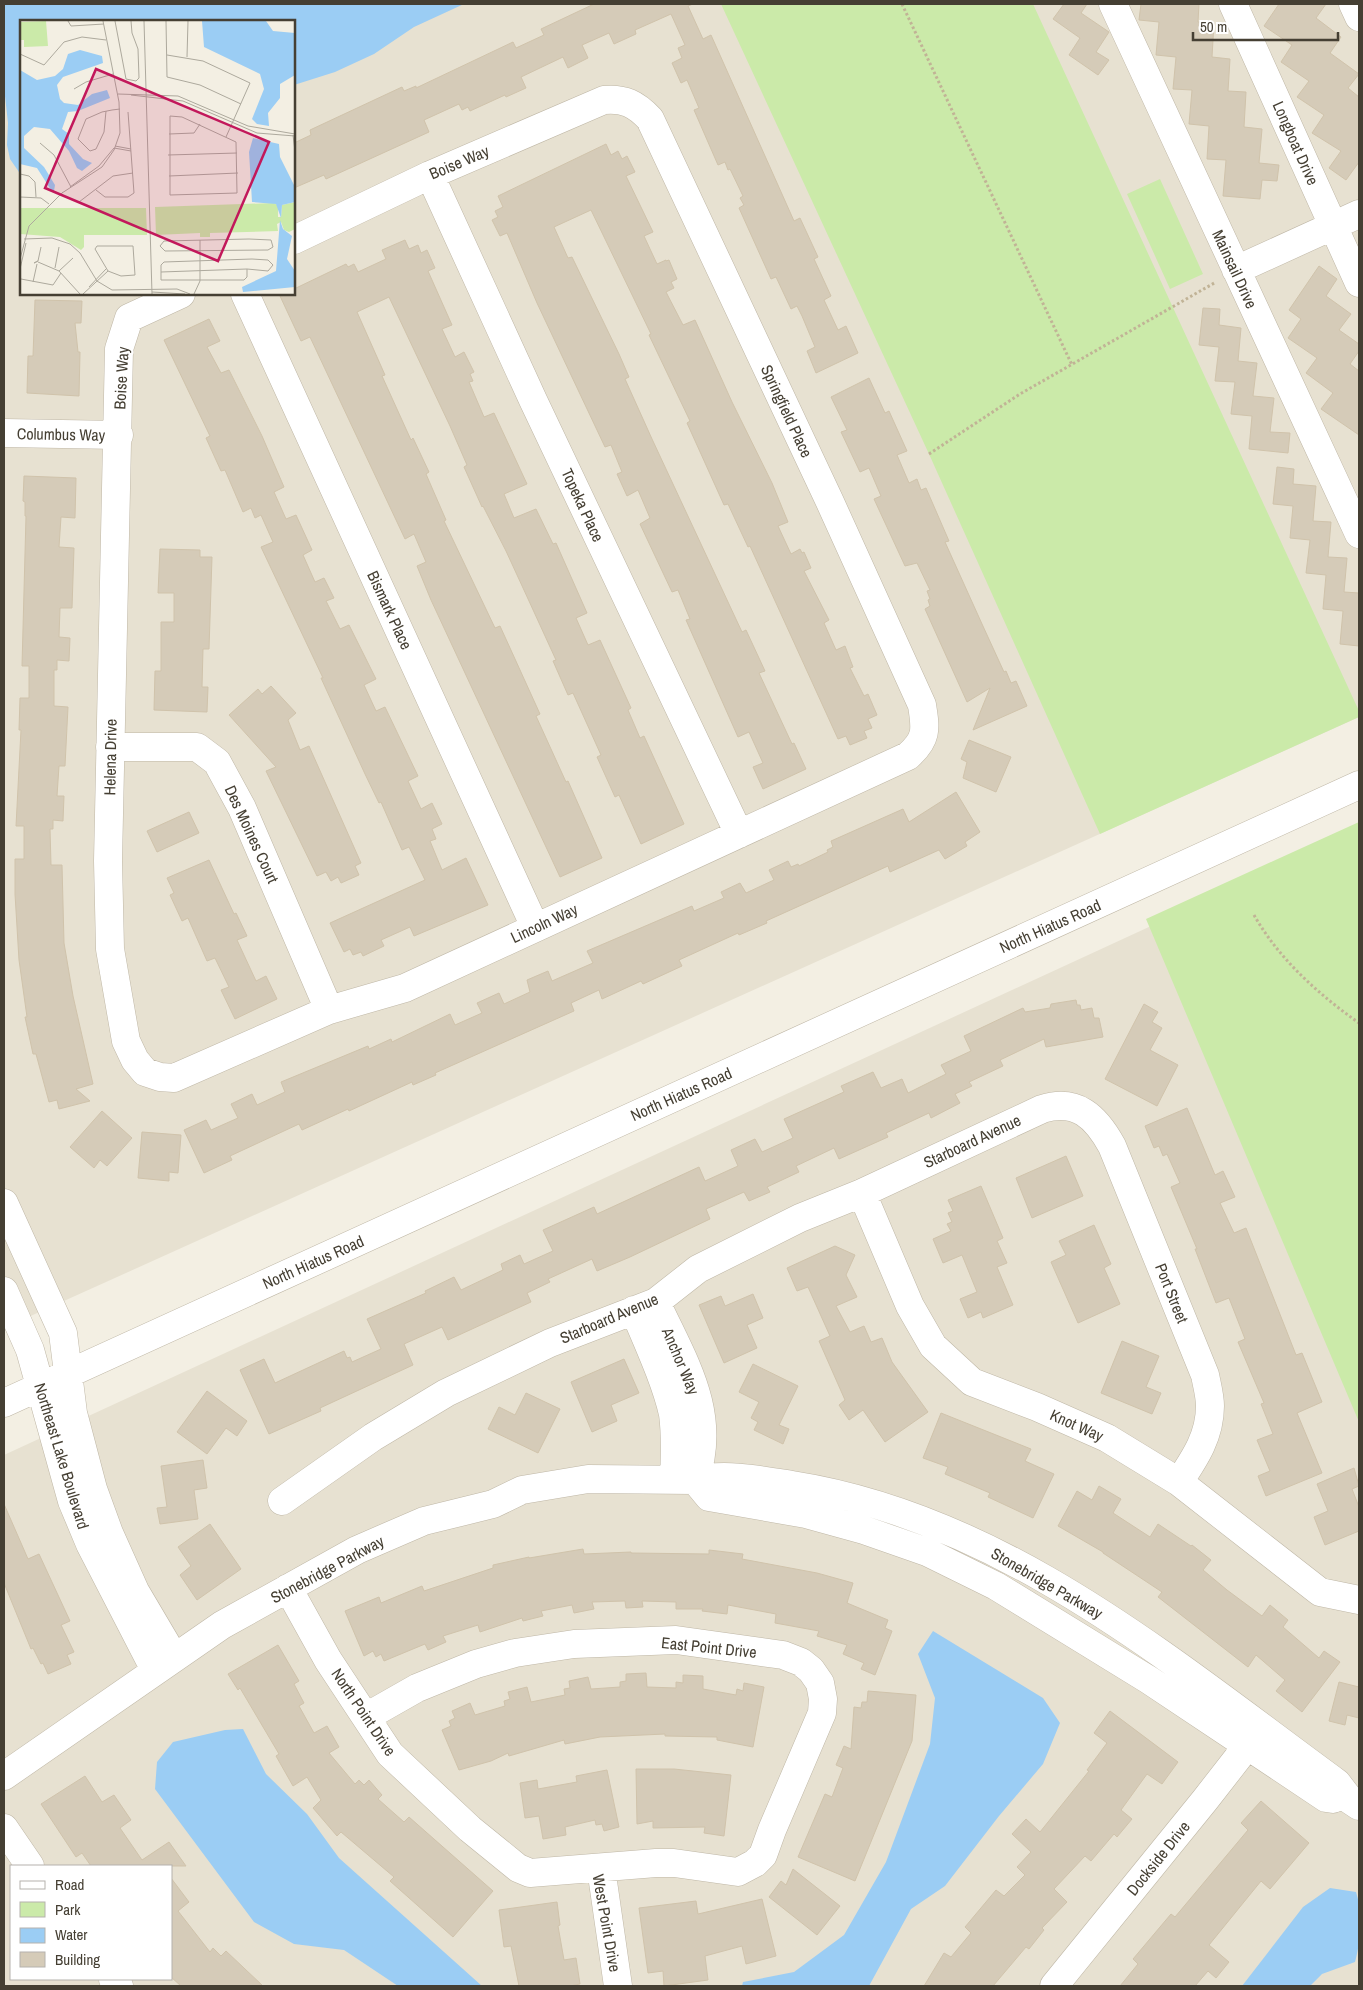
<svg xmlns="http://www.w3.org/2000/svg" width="1363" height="1990" font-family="'Archivo Narrow',sans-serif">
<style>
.residential{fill:#e7e1d1;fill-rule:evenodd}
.green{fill:#cbeaa9}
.water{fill:#9bcdf4}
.building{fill:#d5cbb8;stroke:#d0c3ab}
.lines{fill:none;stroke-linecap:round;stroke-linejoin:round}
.minor-casing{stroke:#bfb7a6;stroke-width:29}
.path{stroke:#c1b396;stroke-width:3;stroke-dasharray:2.5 2.5;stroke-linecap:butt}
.minor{stroke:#fff;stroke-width:28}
.labels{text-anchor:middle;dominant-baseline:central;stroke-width:4.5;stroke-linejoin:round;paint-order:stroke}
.street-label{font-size:16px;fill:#453f33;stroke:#fff}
.inset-road{fill:none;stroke:#ada99d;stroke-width:1}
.view{fill:#c2185b;fill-opacity:0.15;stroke:#c2185b;stroke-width:2.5}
.inset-edge{fill:none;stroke:#453f33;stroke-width:2.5}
</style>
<rect width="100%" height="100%" fill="#f3efe3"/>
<!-- residential -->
<path class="residential" d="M4 4H1359V717L4 1328ZM21 21H294V294H21Z
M1359 830V1986H4V1455ZM11 1866H171V1979H11Z"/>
<!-- green -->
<path class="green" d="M721 4H1033L1359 711V717L1100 834 929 454Z
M1160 179 1203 274 1170 289 1127 194Z
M1359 822V1422L1146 919Z"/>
<!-- water -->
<path class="water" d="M4 4H464L414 27 374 54 335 72 294 85V21H21V175L10 159 7 145 8 123 4 87Z
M933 1631 1043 1698 1060 1723 1043 1764 999 1816 945 1886 911 1909 869 1986H742L743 1982 794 1972 844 1935 886 1862 930 1744 935 1698 918 1654Z
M243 1729 266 1774 307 1814 339 1858 482 1986H398L344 1950 294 1944 254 1922 155 1789 157 1762 173 1742 225 1730Z
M1330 1888 1356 1892C1363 1913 1361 1941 1355 1962L1322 1974 1310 1986H1242L1303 1907Z"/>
<!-- building -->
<path class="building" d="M594 4H693L688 6 703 39 711 35 794 221 800 218 818 257 814 259 831 296 824 300 838 330 846 326 858 353 816 373 807 351 815 347 802 316 797 306 791 309 776 277 771 279 739 208 744 205 740 198 743 196 730 169 728 170 725 162 718 165 694 110 699 108 687 80 681 83 672 63 682 58 678 48 685 45 671 14 635 30 636 34 614 44 609 33 582 45 588 58 568 68 563 57 521 77 526 88 506 97 505 95 470 111 468 107 462 110 459 104 424 120 429 132 326 179 324 175 294 188V143L311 135 310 130 402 87 404 91 416 86V88L513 42 516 48 544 35 541 29Z
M1064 4H1087L1081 13 1109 32 1096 52 1109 60 1098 75 1069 55 1080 38 1053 19Z
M1141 4H1199L1198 22 1214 23 1212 57 1230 59 1228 91 1246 92 1244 127 1262 129 1259 163 1279 165 1277 181 1262 180 1260 199 1223 196 1226 160 1207 159 1209 126 1189 124 1192 90 1173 89 1176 57 1156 55 1159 22 1139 20Z
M1279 4H1326L1316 18 1341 37 1330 53 1359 74 1348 88 1359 97V162L1346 180 1329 168 1341 151 1312 133 1324 115 1297 97 1309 81 1281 62 1292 45 1264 26Z
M606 144 611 155 618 151 622 159 627 156 635 172 626 176 653 232 644 236 657 264 666 260V261L669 260 677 279 671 282 674 288 666 292 683 325 695 320 732 402 772 483 788 522 778 526 791 554 800 549 802 553 804 552 811 568 804 571 829 620 824 623 836 650 845 646 853 667 850 668 864 696 868 694 877 715 868 719 872 728 864 731 867 738 850 745 846 736 838 739 750 546 748 547 728 504 724 505 687 423 690 421 649 335 651 334 591 210 554 227 568 258 572 257 619 354 629 377 625 379 652 439 742 632 746 630 765 671 759 673 792 744 794 743 806 769 763 789 753 767 763 763 749 732 738 737 686 620 690 619 678 590 672 592 640 524 650 518 638 490 627 496 617 474 622 472 611 445 605 447 537 303 507 233 500 236 492 220 498 217 495 211 503 207 498 196Z
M405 240 409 249 418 245 421 253 427 250 435 268 428 271 452 325 442 329 455 357 464 352 474 372 470 374 473 381 469 382 484 417 494 413 527 484 504 494 514 518 536 509 553 544 556 543 587 613 576 618 588 645 600 640 631 708 628 710 640 738 644 736 684 824 641 844 619 795 615 797 597 757 601 755 573 693 568 695 553 661 556 660 529 601 506 551 483 506 482 507 464 467 467 465 450 426 389 297 357 312 385 375 382 376 411 440 413 438 429 472 426 474 446 520 444 521 495 628 500 626 540 714 536 716 566 782 568 781 602 858 560 877 431 600 417 566 426 562 414 534 405 539 310 337 301 341 280 296 294 294V289L346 264 348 267 354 264 358 272 386 259 382 250Z
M1319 266 1337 279 1326 296 1351 314 1339 330 1359 344V351L1350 364 1359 371V435L1321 409 1333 393 1306 373 1317 358 1288 338 1301 319 1289 310Z
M35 300 82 301 81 323H75L78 352H80L79 396 27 393 28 356H33Z
M1203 308 1220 309 1219 325 1241 328 1238 361 1257 363 1253 396 1274 398 1270 432 1290 433 1288 453 1249 449 1252 416 1231 414 1235 382 1215 381 1219 347 1199 345Z
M209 319 220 341 207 347 221 373 229 370 262 436 284 487 274 492 286 519 296 515 312 550 303 555 315 582 324 578 334 598 326 601 340 629 349 625 376 679 364 685 376 711 385 707 418 776 408 781 421 809 432 803 442 824 432 829 436 839 430 841 442 870 466 858 488 905 414 936 410 927 381 940 384 946 363 956 361 952 353 955 350 949 344 952 330 923 425 880 409 847 402 850 381 802 379 803 365 774 321 678H323L261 547 273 542 261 515 255 518 251 508 243 512 225 470 221 471 206 438 210 436 164 340Z
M869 378 885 413 889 411 907 451 897 455 909 483 917 479 921 490 926 488 949 541 945 542 982 624 1004 672 1006 671 1011 683 1016 681 1027 706 973 730 990 688 967 702 925 609 930 606 928 600 930 599 927 591 930 590 917 563 905 566 874 499 881 496 869 468 860 472 841 432 847 430 831 397Z
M1277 467 1294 469 1293 484 1316 486 1313 521 1331 522 1328 557 1347 558 1344 592 1359 593V646L1340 644 1343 611 1323 609 1326 575 1306 573 1310 540 1290 538 1293 506 1273 504Z
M24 476 76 478 75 518 61 517 59 547 74 548 72 608H60L59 637 70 638 69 661 57 660V670H54V706L68 707 65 766H59L57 796H64L63 821 53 820V829H50L51 865H62L64 943 73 996 93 1084 76 1089 90 1101 59 1109 57 1100 49 1102 36 1054H33L25 1017H27L19 960 15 894V859H24V826H16L21 730H19L20 698H29V666H22L26 516H25V502L23 501Z
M160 549 200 550V557H212L209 649H203L202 687H208L207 712 154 710 155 671H161V622H174V593H158Z
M271 686 296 713 288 720 300 750 309 746 361 863 355 866 359 875 341 883 338 877 331 881 326 872 317 876 266 771 276 767 229 715 258 689 262 694Z
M969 740 1011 757 996 792 963 778 967 762 961 759Z
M956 792 980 832 965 842 967 846 945 859 939 850 890 872 888 866 766 921 767 923 739 935 738 933 679 960 682 966 643 984 641 981 602 999 599 990 571 1003 574 1011 435 1073 436 1075 413 1085 412 1082 349 1111 348 1109 302 1130 299 1124 230 1156 232 1160 204 1173 184 1130 206 1120 211 1130 238 1118 231 1104 252 1094 257 1105 285 1092 281 1082 368 1046 369 1049 391 1039 392 1042 450 1014 455 1025 482 1013 477 1003 499 993 504 1004 530 992 527 980 548 971 552 981 593 963 587 951 692 906 694 911 724 898 721 892 740 883 746 893 774 880 769 870 788 861 791 867 798 864 799 866 828 852 827 850 833 847 831 841 903 809 909 822Z
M189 812 199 833 157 852 147 831Z
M209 860 234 914 236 913 247 936 237 940 256 981 266 976 277 999 235 1019 221 990 229 987 215 958 207 961 188 918 182 921 170 895 174 893 167 878Z
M1076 1000 1077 1005H1080L1081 1010 1092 1008 1094 1018H1099L1103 1037 1046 1047 1044 1039 1000 1060 1003 1066 969 1082 972 1086 955 1094 960 1103 931 1118 929 1113 886 1133 888 1137 839 1159 834 1148 796 1166 799 1172 767 1187 770 1192 749 1201 744 1192 706 1209 710 1219 630 1257 597 1271 592 1259 548 1279 550 1282 527 1293 531 1302 448 1340 442 1327 404 1344 413 1365 320 1408 321 1411 269 1434 240 1370 264 1359 275 1383 344 1351 347 1358 350 1357 352 1362 381 1349 367 1319 426 1293 425 1291 454 1277 461 1290 503 1270 501 1264 520 1255 524 1264 553 1251 543 1230 594 1207 597 1214 699 1167 705 1181 738 1166 731 1150 755 1139 762 1152 793 1138 784 1119 844 1092 841 1086 873 1072 881 1088 902 1079 908 1093 946 1074 941 1065 971 1051 964 1036 1023 1008 1025 1012 1050 1008 1051 1004Z
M1144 1004 1158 1012 1152 1022 1162 1028 1150 1050 1178 1065 1157 1106 1105 1079Z
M1187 1108 1215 1175 1223 1171 1235 1197 1220 1203 1234 1233 1246 1228 1296 1355 1302 1353 1322 1402 1297 1413 1322 1473 1266 1496 1258 1476 1270 1471 1257 1440 1273 1434 1261 1404 1264 1403 1238 1342 1245 1339 1229 1298 1216 1303 1195 1249H1197L1171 1187 1180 1183 1167 1154 1163 1156 1159 1146 1154 1148 1145 1126Z
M102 1111 132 1138 107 1166 100 1160 94 1168 70 1147Z
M142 1132 181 1135 178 1173 169 1172V1181L138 1178Z
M1066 1156 1083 1196 1032 1218 1016 1178Z
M981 1186 1003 1238 997 1241 1007 1263 997 1267 1013 1305 983 1318 981 1312 968 1318 960 1299 977 1292 962 1255 943 1263 933 1239 951 1231 947 1224 952 1222 948 1213 953 1211 948 1200Z
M1094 1225 1111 1264 1104 1268 1120 1304 1078 1323 1051 1262 1066 1255 1059 1241Z
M835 1246 855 1255 846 1275 857 1297 836 1306 850 1332 864 1326 871 1342 882 1338 892 1362 928 1412 885 1442 863 1410 849 1420 839 1405 845 1400 819 1341 830 1336 808 1287 797 1291 787 1268Z
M753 1294 763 1318 747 1325 757 1348 724 1363 699 1305 721 1296 725 1306Z
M1122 1341 1159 1356 1146 1387 1161 1393 1152 1414 1101 1393Z
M624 1359 639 1393 611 1405 617 1421 592 1432 571 1382Z
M753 1364 798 1386 779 1425 789 1429 783 1444 754 1430 758 1422 751 1418 759 1402 739 1392Z
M207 1391 247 1421 237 1436 226 1428 207 1454 177 1432Z
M526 1393 560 1409 538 1453 488 1429 499 1407 515 1415Z
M941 1413 1031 1449 1025 1461 1054 1474 1033 1518 988 1497 990 1493 945 1474 948 1467 923 1458Z
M203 1460 207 1488 194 1490 198 1519 160 1524 157 1508 167 1507 161 1466Z
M1354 1468 1359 1486 1352 1489 1359 1507V1531L1325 1545 1314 1517 1328 1511 1317 1484Z
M1099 1486 1121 1499 1113 1513 1150 1537 1158 1524 1191 1546 1192 1545 1211 1560 1203 1570 1227 1590 1262 1616 1270 1605 1288 1620 1283 1627 1319 1658 1324 1651 1340 1662 1302 1712 1276 1691 1285 1680 1256 1655 1248 1667 1158 1597 1162 1592 1103 1553V1552L1058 1526 1077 1491 1092 1500Z
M4 1504 28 1559 39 1554 70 1621 61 1625 74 1652 67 1655 71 1664 48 1674 43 1663 41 1664 33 1648 31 1649 4 1583Z
M210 1524 241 1569 197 1600 180 1575 191 1566 178 1547Z
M583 1549 584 1554 631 1552V1553L709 1554V1550L743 1554 742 1559 817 1573 853 1583 847 1603 888 1620 885 1628 892 1631 875 1675 861 1669 864 1663 843 1654 847 1645 817 1636 819 1631 775 1623 776 1614 728 1605 727 1614 702 1611 703 1609H676V1602L642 1601 643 1607 626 1608 625 1601 592 1602 594 1609 574 1613 572 1605 541 1611 543 1616 523 1621 522 1618 480 1632 478 1625 443 1636 446 1642 428 1650 425 1644 384 1661 381 1654 376 1657 373 1651 364 1656 345 1611 379 1597 381 1603 422 1586 424 1591 493 1568V1565L529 1557V1558Z
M278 1645 299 1681 294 1684 304 1703 299 1706 314 1733 327 1726 339 1747 329 1753 355 1784 359 1780 364 1785 369 1780 382 1795 378 1799 404 1822 409 1817 493 1891 453 1937 390 1881 394 1877 341 1832 337 1836 313 1808 321 1800 307 1777 293 1786 276 1756 279 1754 240 1688 238 1690 228 1674Z
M646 1673 647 1687 676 1688V1682L683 1683V1675L703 1676V1689L736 1695 737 1689 743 1691 744 1683 764 1687 753 1747 717 1740V1737L665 1736V1734L600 1737 565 1744 564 1740 509 1756 508 1753 491 1761 459 1770 442 1730 451 1726 449 1721 455 1718 452 1711 470 1703 475 1715 505 1706 504 1701 510 1699 508 1692 527 1687 531 1702 565 1695 564 1689 570 1688 569 1681 588 1677 591 1689 620 1687V1682L626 1681V1674Z
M1339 1682 1359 1687V1718L1347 1715 1345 1725 1329 1721Z
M868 1691 916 1695 912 1741 855 1881 798 1857 825 1794 832 1797 843 1768 836 1765 844 1746 851 1749 854 1707 861 1708 862 1702H867Z
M1110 1711 1178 1762 1162 1784 1147 1774 1121 1810 1132 1819 1117 1837 1114 1834 1091 1861 1085 1856 1054 1889 1067 1902 1042 1928 1044 1930 1029 1949 1026 1947 993 1986H924L944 1953 951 1957 971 1933 965 1927 996 1890 1004 1896 1025 1875 1017 1867 1031 1852 1012 1834 1026 1819 1040 1832 1089 1771 1087 1770 1107 1743 1094 1733Z
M636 1769H674L731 1775 724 1836 704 1833 705 1827 653 1828V1821L637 1824Z
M607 1770 619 1827 604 1831 602 1824 596 1825 595 1820 565 1827 566 1835 543 1839 539 1816 525 1818 520 1783 537 1780 538 1789 577 1782 576 1776Z
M85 1776 102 1802 114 1795 131 1820 120 1828 142 1860 169 1842 186 1866H91L82 1853 76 1857 41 1804Z
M1261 1801 1309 1843 1270 1889 1261 1881 1209 1945 1229 1962 1216 1978 1208 1971 1195 1986H1120L1138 1964 1133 1959 1171 1914 1175 1917 1248 1830 1241 1823Z
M793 1869 840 1906 817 1935 769 1897 781 1881 786 1885Z
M171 1878 189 1902 178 1911 210 1952 213 1948 221 1956 226 1951 263 1986H181L171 1977Z
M762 1899 776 1956 746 1964 742 1946 705 1956 708 1980 664 1986 663 1971 648 1973 639 1908 696 1901 698 1914Z
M557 1902 560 1925 558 1926 564 1960 576 1958 580 1984 570 1986H519L511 1946 504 1947 499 1910Z"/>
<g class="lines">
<defs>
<path id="minor" d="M1113 4 1359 534
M1233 4 1359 283
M1353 4 1359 17
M430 175 533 400 739 834
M1236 270 1359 214
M181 294 129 318 119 349 108 861 110 949 126 1041 135 1060 145 1072 160 1077 174 1078 329 1010 405 988 908 756C927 739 926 730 922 705L830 502 650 119C636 104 624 98 604 100L430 175 294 240
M245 294 535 927
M4 433 119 435
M110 747H197L217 762 242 808 329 1010
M862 1193 910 1306 933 1346 972 1382 1037 1407 1107 1438 1179 1482 1320 1592 1359 1600
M4 1203 63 1333 73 1413 93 1489 109 1533 135 1591 174 1657
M4 1291 30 1350 72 1501 90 1544 155 1670
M656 1302C683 1361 718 1412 695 1480
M634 1310C647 1341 666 1382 673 1414 676 1435 675 1459 674 1480
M4 1403 1359 785
M695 1480 709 1497 806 1514 864 1530 927 1552 996 1586 1149 1680 1326 1798 1333 1799
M282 1501 373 1437 446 1393 550 1343 656 1302 698 1269 800 1218 862 1193 1042 1109C1077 1098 1096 1117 1112 1146L1205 1375C1207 1385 1210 1396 1210 1406 1210 1436 1195 1458 1179 1482
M288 1588 328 1660 390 1754 470 1829 518 1868 530 1873 656 1863H674L738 1872 755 1863 763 1855 772 1830 822 1713 823 1699 820 1683 811 1670 801 1662 783 1655 676 1640 574 1644 515 1653 476 1664 417 1688 366 1717
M4 1776 222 1625 357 1550 424 1521 493 1504 522 1490 588 1479 695 1480C726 1473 761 1480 792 1485 1003 1518 1170 1661 1337 1783L1350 1800 1359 1806
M4 1828 30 1866
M601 1868 618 1986
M113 1979 119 1986
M1054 1986 1205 1800 1258 1732"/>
</defs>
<!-- minor casing -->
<use href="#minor" class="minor-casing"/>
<!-- path -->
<path class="path" d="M902 4 1072 365
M929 454 1020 394 1216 282
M1254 915C1279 959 1318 994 1359 1023"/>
<!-- minor -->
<use href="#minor" class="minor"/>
</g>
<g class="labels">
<!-- street labels -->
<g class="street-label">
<text transform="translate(1296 143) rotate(66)">Longboat Drive</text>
<text transform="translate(459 162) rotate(-23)">Boise Way</text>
<text transform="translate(1235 269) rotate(65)">Mainsail Drive</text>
<text transform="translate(121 378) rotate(-87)">Boise Way</text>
<text transform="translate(787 411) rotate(65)">Springfield Place</text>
<text transform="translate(61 434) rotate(1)">Columbus Way</text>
<text transform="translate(583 505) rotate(65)">Topeka Place</text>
<text transform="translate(390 610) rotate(65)">Bismark Place</text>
<text transform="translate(110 757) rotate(-89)">Helena Drive</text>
<text transform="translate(252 834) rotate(65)">Des Moines Court</text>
<text transform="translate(544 923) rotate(-25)">Lincoln Way</text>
<text transform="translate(1050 926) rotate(-24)">North Hiatus Road</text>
<text transform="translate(681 1094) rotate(-24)">North Hiatus Road</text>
<text transform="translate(972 1141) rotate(-25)">Starboard Avenue</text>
<text transform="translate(313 1262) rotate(-24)">North Hiatus Road</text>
<text transform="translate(1172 1293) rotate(68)">Port Street</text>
<text transform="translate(609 1318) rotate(-23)">Starboard Avenue</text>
<text transform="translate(681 1361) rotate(67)">Anchor Way</text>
<text transform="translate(1077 1425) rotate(24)">Knot Way</text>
<text transform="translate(62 1456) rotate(73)">Northeast Lake Boulevard</text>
<text transform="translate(327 1569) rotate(-28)">Stonebridge Parkway</text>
<text transform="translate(1047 1583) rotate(30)">Stonebridge Parkway</text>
<text transform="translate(709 1647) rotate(6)">East Point Drive</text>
<text transform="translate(364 1712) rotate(56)">North Point Drive</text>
<text transform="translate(1158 1858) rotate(-51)">Dockside Drive</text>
<text transform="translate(607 1923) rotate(80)">West Point Drive</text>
</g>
</g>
<!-- overview -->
<g transform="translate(20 20)">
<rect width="275" height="275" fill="#f3efe3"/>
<path d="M26 1 28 26 4 27V20H0V2ZM275 182V209L269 212 264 210 261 202 257 204 258 211 190 213V217H180V213L136 215 135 187 253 183 258 185V197H261L262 185ZM0 188H126L127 215H64V227L61 230 40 217 0 214Z" fill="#cbeaa9"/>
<path d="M182 1H246L253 11 275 13V55L260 64V78L248 93 249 106 237 104 232 99 244 69 240 54 184 27ZM60 30 82 36 83 43 43 57 37 65 40 79 44 83 58 85 72 74 87 70 90 78 58 91 48 92 42 109 49 114V124L63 139 72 143 62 151 57 148 49 131 30 109 14 107 4 116V128L24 147 35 165 34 171 31 170 17 148 0 144V50L17 60 35 56 43 49 48 34ZM233 118 259 124 260 137 275 167V182L262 185 261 198 256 184 232 182 229 132ZM260 200 263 209 272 216 267 239 275 251V267L223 272 222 267 256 251Z" fill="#9bcdf4"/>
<path class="inset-road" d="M48 1 51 6 84 4M95 1 106 59 116 61 119 58 118 29 112 13 111 1M124 1 132 274M146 1 147 57 180 65 221 84M0 34 24 45 44 22 62 17 86 20M147 35 183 41 230 63 206 117M167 37 168 1M54 69 66 62 93 54M98 74 158 76 228 106 275 114M111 75 163 81 237 113 275 116M86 91 84 112 76 129 70 131 58 119 66 99 82 92 92 90 100 89M150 96 162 97 216 122 217 173 150 175ZM149 114 174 113 180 104M273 115 275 131M20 123 34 135 51 167M95 126 111 129M94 128 111 131M148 135 217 133M0 154 9 156 15 162 16 177M149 156 218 153M50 167 79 146 94 128M76 170 85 177H108L114 173 108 92M42 173 82 147 94 130 100 113 99 82 83 1M0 177 21 178 29 184M59 182 93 156 113 153M4 219 32 218 50 224 60 233 77 261 92 270 157 269 170 274M229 219 251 220 253 227 248 230 145 231 140 226 144 221ZM77 226H113L115 255 101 256 88 251 75 229ZM0 239 9 206 43 172M18 241 14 243 18 241 21 227M18 242 39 251 60 274M35 248 39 227M0 249 6 223M39 251 53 238M141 252 227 249 248 251 253 245 248 240 232 239 144 242 141 245V260H224L227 257V249M1 259 33 265 41 253M13 262 17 244M69 267 86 249M132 272 165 274M63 274 88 251M174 274 180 261V220"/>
<path class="view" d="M76 49 249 122 198 241 25 168Z"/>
<rect width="275" height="275" class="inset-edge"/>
</g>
<!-- border -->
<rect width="1363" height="1990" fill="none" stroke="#453f33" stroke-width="10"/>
<!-- legend -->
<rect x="10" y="1865" width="162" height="115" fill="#ffffff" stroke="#b5b2ad"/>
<rect x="20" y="1881" width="25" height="8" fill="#ffffff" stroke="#b5b2ad"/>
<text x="55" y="1890" font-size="15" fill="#453f33">Road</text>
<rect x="20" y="1902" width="25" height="15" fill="#cbeaa9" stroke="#b5b2ad"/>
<text x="55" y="1915" font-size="15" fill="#453f33">Park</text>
<rect x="20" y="1928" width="25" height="15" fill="#9bcdf4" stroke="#b5b2ad"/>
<text x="55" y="1940" font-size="15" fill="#453f33">Water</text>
<rect x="20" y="1952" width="25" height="15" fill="#d5cbb8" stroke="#b5b2ad"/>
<text x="55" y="1965" font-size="15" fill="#453f33">Building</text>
<!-- scale -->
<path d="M1193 32v8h145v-8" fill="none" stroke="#453f33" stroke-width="2.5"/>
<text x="1200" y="32" font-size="15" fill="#453f33" stroke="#ffffff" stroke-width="4" paint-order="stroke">50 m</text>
</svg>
